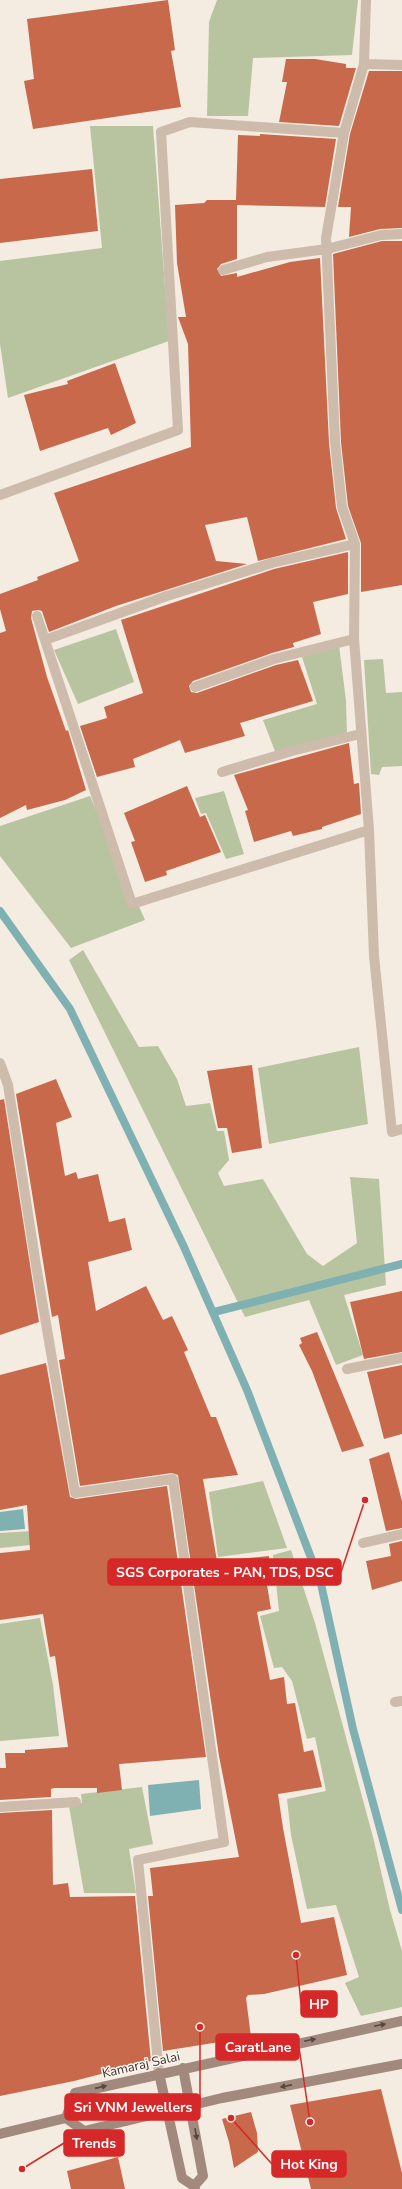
<svg xmlns="http://www.w3.org/2000/svg" width="402" height="2189" font-family="'Nunito Sans',sans-serif">
<style>
.green{fill:#b8c4a0}
.water{fill:#7fb0b2}
.lines{fill:none;stroke-linecap:round;stroke-linejoin:round}
.stream{stroke:#7fb0b2;stroke-width:8}
.building{fill:#c8694b}
.street{stroke:#cdbbac;stroke-width:10}
.secondary{stroke:#a18a7d;stroke-width:10}
.oneway{fill:#544640}
.labels{text-anchor:middle;dominant-baseline:central;stroke-width:3;stroke-linejoin:round;paint-order:stroke}
.street-label{font-size:13px;fill:#3b302b;stroke:#fbf5ee}
.leader{fill:none;stroke:#d62828;stroke-width:1.5}
.callout-dot{fill:#d62828;stroke:#fbf5ee;stroke-width:1.5}
.callout{fill:#d62828;stroke:#d62828;stroke-width:1.5}
.callout-label{font-size:14px;text-anchor:middle;font-weight:bold;fill:#fff}
</style>
<rect width="100%" height="100%" fill="#f4ebe1"/>
<!-- green -->
<path class="green" d="M217 0H358L352 55 253 58 248 116H207L209 22Z
M90 126H153L169 341 8 398 0 344V261L102 248Z
M116 629 134 682 78 704 54 650Z
M339 645 346 701 347 735 276 754 263 720 317 704 302 657Z
M383 659 386 693 402 692V766L382 767 379 775 371 774 364 660Z
M224 791 244 854 226 859 206 813 201 814 195 798Z
M90 796 145 920 71 948 0 856V826Z
M83 950 139 1047 158 1046 177 1079 186 1106 210 1103 217 1131H224L229 1160 218 1173 224 1186 263 1179 307 1254 323 1266 357 1243 350 1177 379 1179 386 1285 344 1295 363 1355 336 1365 309 1300 245 1317 69 960Z
M359 1047 368 1124 269 1144 258 1068Z
M263 1481 287 1548 218 1557 209 1492Z
M32 1531 31 1545 0 1548V1533Z
M291 1550 315 1623 373 1837 390 1910 402 1951V2007L361 2016 345 1983 359 1977 336 1905 307 1909 291 1835 287 1799 326 1791 315 1737 307 1739 292 1681 282 1667 274 1668 260 1616 279 1611 273 1555Z
M40 1618 53 1685 59 1736 0 1741V1624Z
M142 1787 153 1844 129 1849 136 1893H84L69 1806 82 1803 81 1794Z"/>
<!-- water -->
<path class="water" d="M23 1509 25 1529 0 1531V1512Z
M199 1780 201 1809 150 1816 148 1785Z"/>
<g class="lines">
<!-- stream -->
<path class="stream" d="M0 911 70 1009 184 1247 247 1390 321 1584 353 1729 402 1910
M214 1312 402 1264"/>
</g>
<!-- building -->
<path class="building" d="M168 0 175 50 171 51 181 107 33 129 24 81 34 79 27 19Z
M286 59H315L346 64V68H356L339 126 279 122 287 82H282Z
M369 71H402V228L380 229 349 237 351 207H338L350 134Z
M260 134 336 139 325 207 237 205V259L221 264 217 269 221 276 237 273V277L290 262 320 258 329 443 336 508 346 539 258 561 247 517 205 525 216 561 247 564 116 606 49 632 42 611 38 610 32 611 31 618 47 677 66 731 68 730 86 790 65 800 27 810 26 805 0 818V633L6 631 0 609V594L38 580 37 577 79 561 54 493 191 447 188 344 178 317H186L177 263 175 205 204 203 207 200H236L238 135 260 136Z
M92 169 98 231 0 243V179Z
M382 241H402V585L361 592V543L348 506 341 442 333 254Z
M115 363 136 423 111 435 108 428 40 451 24 395 68 384 67 381Z
M348 552V594L313 602 321 634 293 643 294 647 272 653 193 681 189 686 191 692 197 693 276 665 298 660 313 701 240 723 245 736 185 753 180 740 133 759 135 767 97 777 80 726 107 718 104 707 143 693 121 620 274 569Z
M349 743 354 784 359 783 361 814 322 827V829L293 836 291 831 254 842 245 811 248 810 234 775Z
M187 786 200 817 205 815 221 852 166 871 167 875 145 882 131 842 135 841 124 813Z
M252 1065 262 1148 232 1153 227 1128H218L207 1071Z
M56 1079 72 1117 56 1123 65 1176 76 1172 78 1179 98 1174 109 1222 125 1218 132 1250 88 1262 96 1311 146 1286 163 1320 172 1316 188 1350 184 1352 211 1417H216L238 1475 203 1479 217 1561 269 1556 272 1585H267L271 1609 257 1612 270 1680 284 1677 287 1704 295 1703 304 1752 313 1750 322 1787 278 1794 283 1828 301 1923 334 1917 347 1975 264 1994 248 1995 246 1998 251 2037 163 2051 148 1896H153L150 1868 239 1857 219 1756 178 1475 172 1473 80 1486 59 1360 65 1359 58 1315 52 1317 16 1094Z
M4 1099 39 1322 0 1335V1100Z
M402 1291V1352L364 1359 350 1302Z
M317 1332 346 1402 364 1446 342 1452 312 1371 299 1345 302 1343 300 1338Z
M46 1363 70 1497 76 1499 167 1486 206 1757 119 1764 122 1790 97 1793V1788H54L51 1789V1797L0 1800V1768H6L5 1753H25V1750L68 1747 55 1656 50 1657 43 1614 0 1620V1553L30 1550 27 1505 0 1510V1375Z
M402 1365V1434L384 1439 367 1372Z
M389 1452 402 1501V1528L386 1531 369 1459Z
M402 1541V1581L372 1590 366 1561 391 1556 389 1544Z
M52 1810 53 1885 68 1883 70 1897 135 1896 151 2061 74 2081 0 2096V1813Z
M381 2089 402 2173V2189H311L290 2105Z
M251 2112 257 2133 258 2152 234 2168 229 2142 222 2119Z
M118 2157 125 2189H71L67 2171Z"/>
<g class="lines">
<!-- street -->
<path class="street" d="M366 0 364 64 344 133 326 238 335 442 342 507 355 544 354 639 369 830 374 956 392 1132 402 1129
M364 64 402 65
M223 270 267 257 327 249 381 235 402 234
M0 495 178 430 161 132 190 122 344 133
M37 616 132 904 369 830
M45 640 167 596 272 563 355 544
M195 687 274 659 354 639
M222 772 292 751 360 734
M0 1063 8 1085 36 1265 75 1493 173 1479 224 1842 138 1860 159 2073
M347 1369 402 1358
M363 1543 402 1534
M395 1702 402 1701
M0 1807 76 1802"/>
<!-- secondary -->
<path class="secondary" d="M183 2068 203 2176 194 2186
M159 2073 182 2178 194 2186 195 2189
M66 2118 75 2093 402 2021
M0 2134 66 2118 84 2131 222 2098 402 2064"/>
</g>
<!-- one-way arrows -->
<defs><path id="oneway-solid" d="M-6-.8H1V-3.2L6.5 0L1 3.2V.8H-6Z"/></defs>
<g class="oneway">
<use href="#oneway-solid" transform="translate(380 2025) rotate(-12)"/>
<use href="#oneway-solid" transform="translate(310 2040) rotate(-12)"/>
<use href="#oneway-solid" transform="translate(286 2086) rotate(169)"/>
<use href="#oneway-solid" transform="translate(101 2087) rotate(-13)"/>
<use href="#oneway-solid" transform="translate(196 2134) rotate(80)"/>
</g>
<g class="labels">
<!-- street labels -->
<g class="street-label">
<text transform="translate(141 2065) rotate(-13)">Kamaraj Salai</text>
</g>
</g>
<!-- callouts -->
<path class="leader" d="M365 1500L341 1572M296 1955L301 2004M310 2122L299 2047M200 2027L200 2107M22 2169L64 2143M231 2118L272 2164"/>
<g class="callout-dot">
<circle cx="365" cy="1500" r="4"/>
<circle cx="296" cy="1955" r="4"/>
<circle cx="310" cy="2122" r="4"/>
<circle cx="200" cy="2027" r="4"/>
<circle cx="22" cy="2169" r="4"/>
<circle cx="231" cy="2118" r="4"/>
</g>
<g class="callout">
<rect x="108" y="1559" width="233" height="26" rx="4"/>
<rect x="301" y="1991" width="36" height="26" rx="4"/>
<rect x="216" y="2034" width="83" height="26" rx="4"/>
<rect x="65" y="2094" width="135" height="26" rx="4"/>
<rect x="64" y="2130" width="60" height="26" rx="4"/>
<rect x="272" y="2151" width="74" height="26" rx="4"/>
</g>
<g class="callout-label">
<text x="225" y="1577">SGS Corporates - PAN, TDS, DSC</text>
<text x="319" y="2009">HP</text>
<text x="258" y="2052">CaratLane</text>
<text x="133" y="2112">Sri VNM Jewellers</text>
<text x="94" y="2148">Trends</text>
<text x="309" y="2169">Hot King</text>
</g>
</svg>
